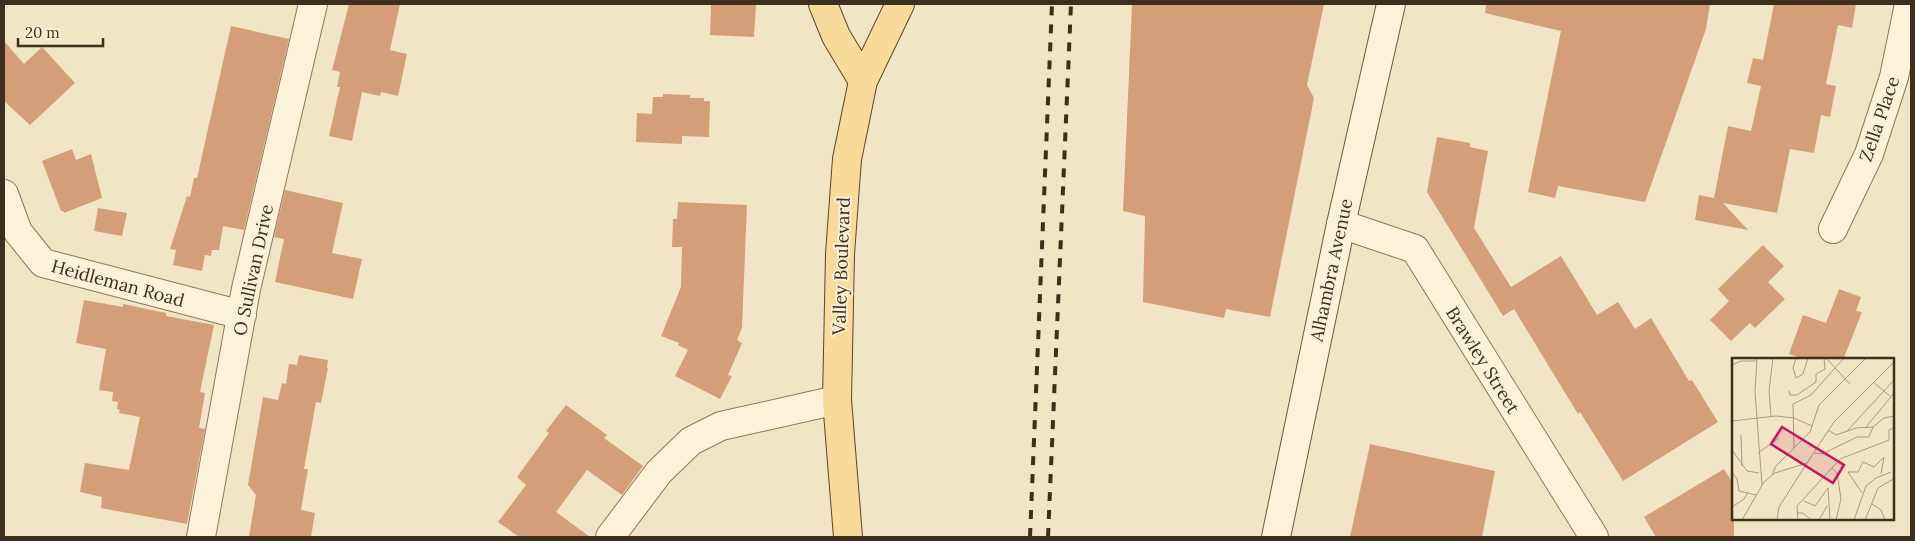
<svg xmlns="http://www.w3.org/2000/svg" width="1915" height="541" font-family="Lora,serif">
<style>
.building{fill:#d49f78}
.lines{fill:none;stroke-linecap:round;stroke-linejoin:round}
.minor-casing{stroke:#8f7659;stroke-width:30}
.secondary-casing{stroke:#71573c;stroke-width:30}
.primary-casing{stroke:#5d442d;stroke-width:30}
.minor{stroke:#fcf2da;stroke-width:28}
.secondary{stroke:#fcf2da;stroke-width:28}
.primary{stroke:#f8db9b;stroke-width:28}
.rail{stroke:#3e2e1e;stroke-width:4;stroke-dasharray:9 9;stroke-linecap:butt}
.labels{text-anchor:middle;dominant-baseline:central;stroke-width:4;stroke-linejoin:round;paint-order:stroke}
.street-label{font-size:18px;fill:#3e2e1e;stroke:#f9efd6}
.inset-road{fill:none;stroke:#aa9c82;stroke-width:1}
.view{fill:#c2185b;fill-opacity:0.15;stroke:#c2185b;stroke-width:2.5}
.inset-edge{fill:none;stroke:#3e2e1e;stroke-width:2.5}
</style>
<rect width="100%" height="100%" fill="#f2e5c5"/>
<!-- building -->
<path class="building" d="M349 4H400L390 50 407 54 398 96 381 92 380 96 362 92 352 141 329 136 340 87H337L340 72 332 70Z
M711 4H756L754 37 710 35Z
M1132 4H1324L1307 85 1314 98 1270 317 1226 309 1224 318 1143 302 1145 216 1123 211Z
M1486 4H1710L1706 29 1645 202 1558 186 1555 198 1528 192 1561 31 1485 13Z
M1774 4H1856L1852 28 1838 25 1826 84 1836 86 1830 117 1821 115 1814 153 1790 149 1777 213 1723 203 1748 230 1695 220 1699 195 1714 198 1728 126 1751 131 1761 86 1747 83 1753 58 1763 60Z
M231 26 289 39 244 230 223 226 219 250H212L211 256 205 255 202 271 173 265 176 250 170 249 187 196 190 197 194 178H197Z
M4 41 24 64 42 47 75 83 30 125 4 101Z
M663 94 690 95V98H704V101H710L709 137 682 136V144L636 142 637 113 652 114 653 97H663Z
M1437 137 1470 143V147L1488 151 1474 228 1511 287 1561 256 1597 315 1618 302 1635 329 1651 318 1689 381 1692 380 1718 422 1623 481 1580 412 1578 414 1514 309 1503 316 1427 192Z
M72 149 76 160 91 154 102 198 64 213 63 211H61L42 161Z
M285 190 343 203 332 253 362 259 353 299 275 282 284 239 274 237Z
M678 202 747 205 742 328 737 340 742 343 728 375 732 376 720 399 675 376 688 350 678 345 679 343 661 336 681 287 682 247H672L673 219H677Z
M98 208 127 213 122 236 94 231Z
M1763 245 1784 266 1768 282 1785 299 1755 328 1750 323 1731 341 1710 320 1729 301 1718 289Z
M1839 289 1861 297 1856 311 1862 312 1843 360H1807L1789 354 1803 315 1826 323Z
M84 300 123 307V304L166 313V316L214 325 200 392 205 393 199 428 205 429 187 524 101 508 102 497 80 492 85 463 129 470 140 417 119 413 120 410 117 409 118 402 112 401 113 392 99 390 106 349 76 343Z
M299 355 328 360 327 368H328L321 403 316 402 304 469H308L301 510 315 513 311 537H249L256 495 248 485 263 397 278 400 282 383 286 384 289 364 297 365Z
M566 405 607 435 604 438 643 466 622 495 587 470 556 512 590 537H519L498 522 526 485 517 477 549 433 546 431Z
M1370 444 1495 471 1482 537H1350Z
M1724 469 1734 485V537H1656L1644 517Z"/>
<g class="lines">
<defs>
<path id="minor" d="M4 194 18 232 43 263 242 315
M1341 224 1415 249 1594 537
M1833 229 1869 154 1894 77 1909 4
M201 537 246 289 313 4
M610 537 659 472 691 441 721 426 837 400"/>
<path id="secondary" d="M1276 537 1341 224 1391 4"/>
<path id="primary" d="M823 4 836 36 863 81
M848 537 837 400 840 254 847 159 863 81 900 4"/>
</defs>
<!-- minor casing -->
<use href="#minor" class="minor-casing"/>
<!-- secondary casing -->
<use href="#secondary" class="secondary-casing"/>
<!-- primary casing -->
<use href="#primary" class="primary-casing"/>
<!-- minor -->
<use href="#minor" class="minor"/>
<!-- secondary -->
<use href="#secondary" class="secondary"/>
<!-- primary -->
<use href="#primary" class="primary"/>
<!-- rail -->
<path class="rail" d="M1030 537 1052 4
M1048 537 1071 4"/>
</g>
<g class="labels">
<!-- street labels -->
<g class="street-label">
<text transform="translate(1879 119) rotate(-71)">Zella Place</text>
<text transform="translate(841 266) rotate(-88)">Valley Boulevard</text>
<text transform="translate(253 270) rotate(-78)">O Sullivan Drive</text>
<text transform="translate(1331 270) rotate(-78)">Alhambra Avenue</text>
<text transform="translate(118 283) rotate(15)">Heidleman Road</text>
<text transform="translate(1483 360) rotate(58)">Brawley Street</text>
</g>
</g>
<!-- overview -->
<g transform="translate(1732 358)">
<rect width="162" height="162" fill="#f2e5c5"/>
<path class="inset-road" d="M25 0 23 34 30 127M64 0 61 10 64 20 71 16 76 0M94 0 118 26M0 7 9 3H25M141 24 158 38M57 33 58 37H65L84 24V16L93 11 92 0M39 58 37 33 41 0M0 63 44 58 62 60 80 68M134 69 163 34M96 72 104 77 124 70 141 69 152 60 163 58M115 73 163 21M9 77 10 108M62 90 61 46 79 37 112 0M0 92 15 113 27 115M26 95 47 80M82 95 90 96 125 79H137L141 69M100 110 105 115 109 141 104 162M0 114 5 121 7 133 24 137M149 116 152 99M40 117 44 108 78 74 87 47 134 0M130 135 116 114H126L131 104 142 109 152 99M72 143 83 148 96 130 98 162M140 146 149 152 153 162M0 149 12 141 16 134M65 155H71L79 162M10 162 32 124 43 115 75 105 102 64 163 3M45 162 47 149 75 105M66 162 65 148 108 101 157 82V72L163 69M87 162 95 148M122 162 134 128 144 120 159 114M133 162 146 130 163 120"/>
<path class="view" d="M50 69 112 107 101 125 39 86Z"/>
<rect width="162" height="162" class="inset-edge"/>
</g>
<!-- border -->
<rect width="1915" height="541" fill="none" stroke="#3e2e1e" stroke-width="10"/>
<!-- scale -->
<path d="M18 38v8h85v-8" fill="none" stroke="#3e2e1e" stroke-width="2.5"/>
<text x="25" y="38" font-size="15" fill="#3e2e1e" stroke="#f9efd6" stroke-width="4" paint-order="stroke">20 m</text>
</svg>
